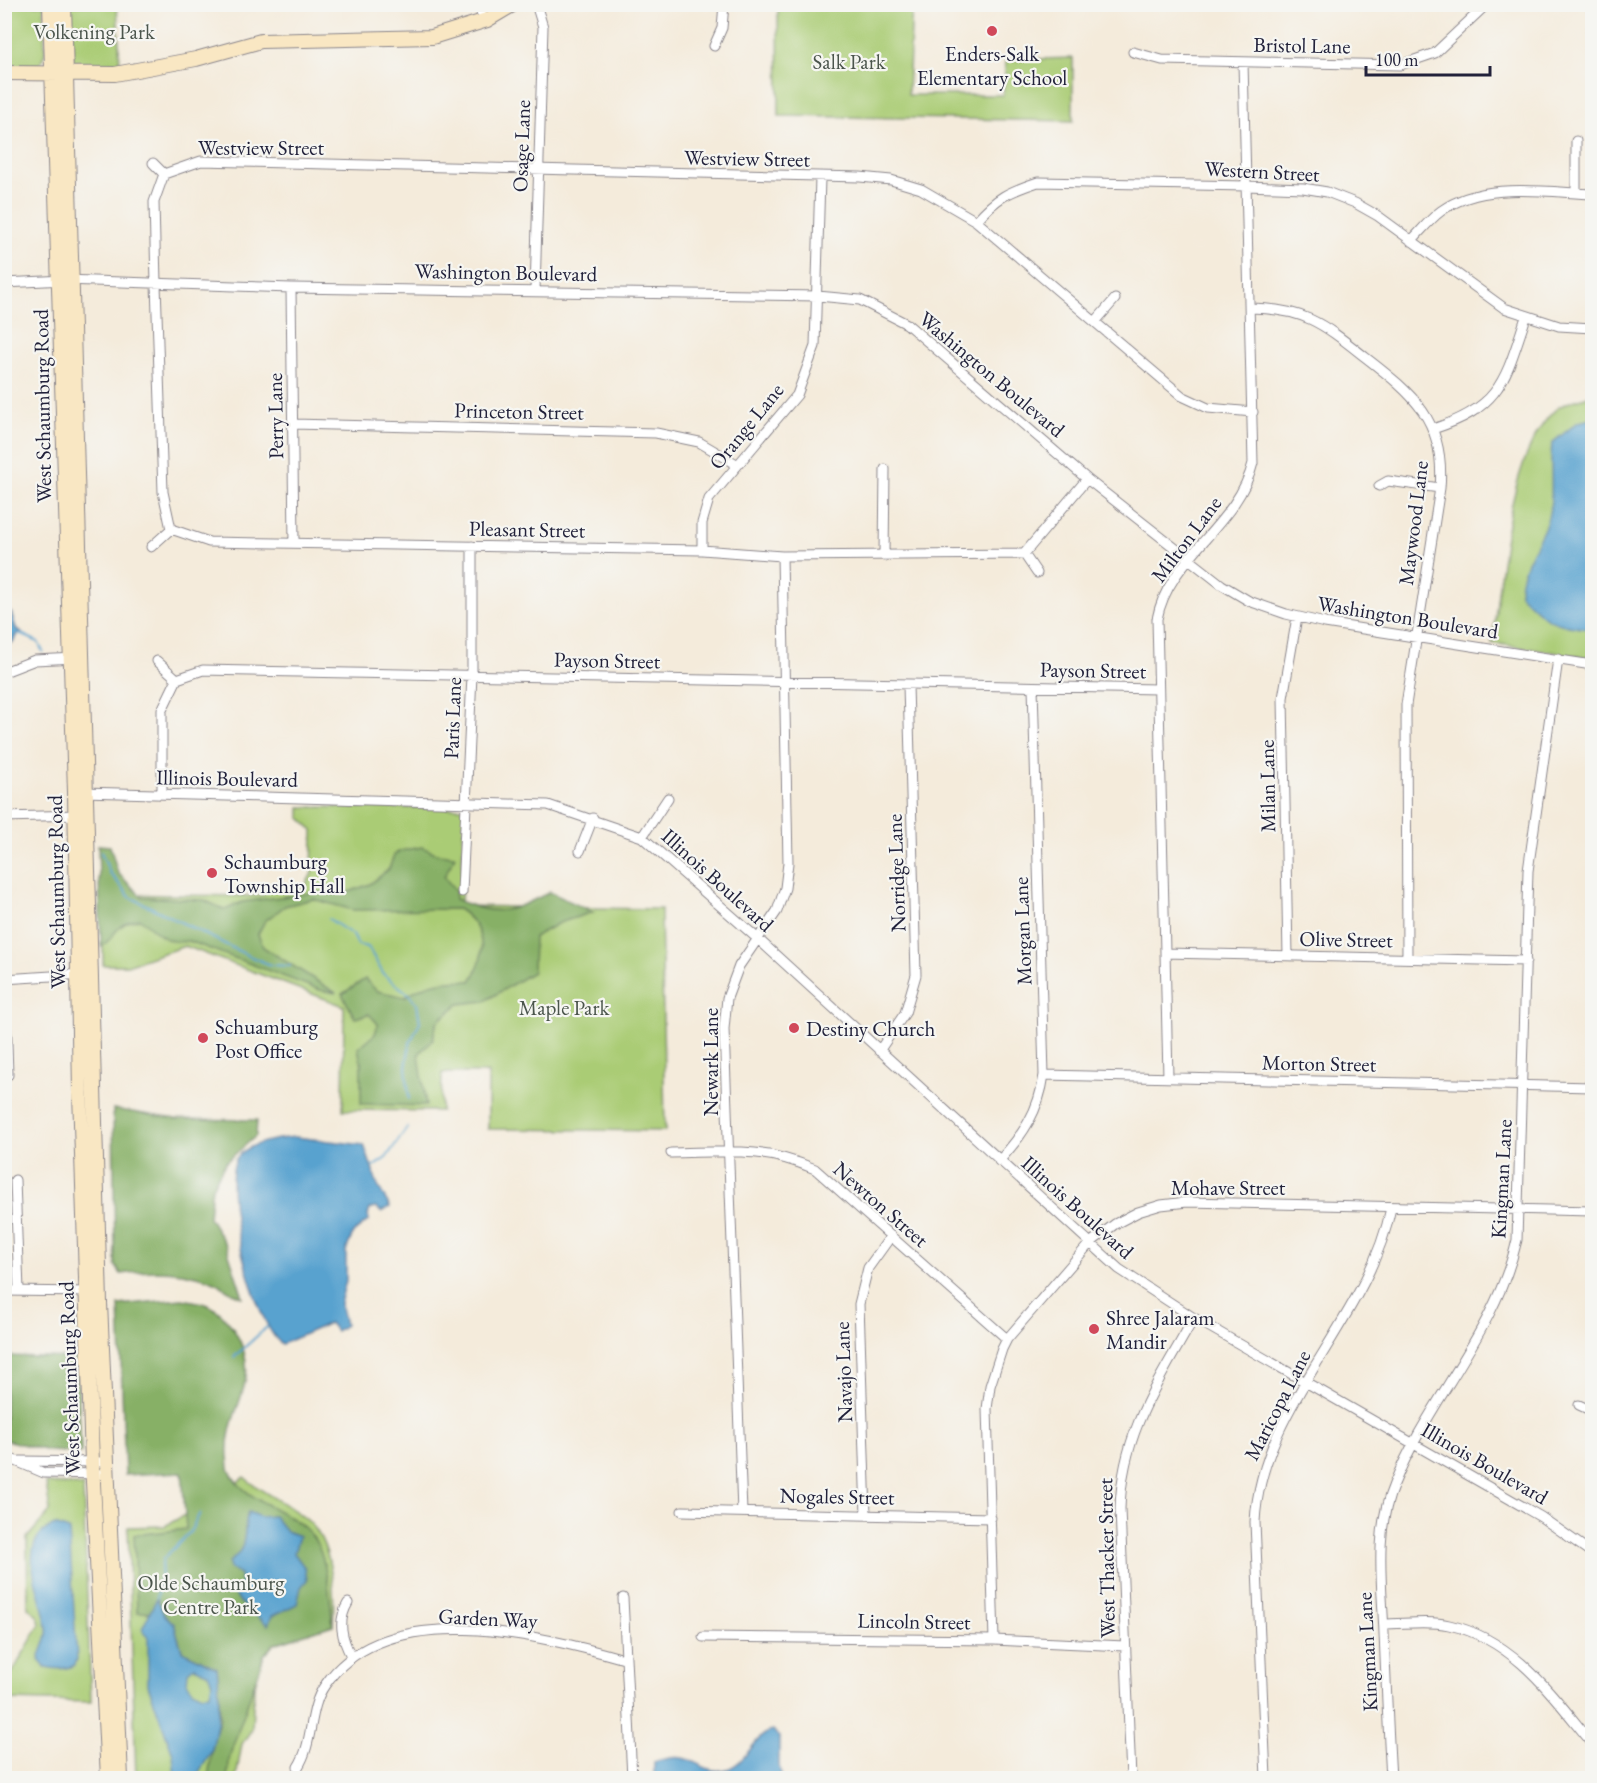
<svg xmlns="http://www.w3.org/2000/svg" width="1597" height="1783" font-family="'EB Garamond',serif">
<style>
.green{fill:#aacc75;stroke:#667758;stroke-width:1.5}
.forest{fill:#87b066;stroke:#546950;stroke-width:1.5}
.water{fill:#58a2cf;stroke:#3d6285;stroke-width:1.5;fill-rule:evenodd}
.lines{fill:none;stroke-linecap:round;stroke-linejoin:round}
.stream{stroke:#58a2cf;stroke-width:2}
.street-casing{stroke:#8b868b;stroke-width:11}
.secondary-casing{stroke:#8b868b;stroke-width:16}
.street{stroke:#fff;stroke-width:9}
.secondary{stroke:#f9e7c3;stroke-width:14}
.poi-dot{fill:#d1495b;stroke:#f6f6f2;stroke-width:2}
.labels{text-anchor:middle;dominant-baseline:central;stroke-width:4.5;stroke-linejoin:round;paint-order:stroke}
.park-label{font-size:21px;fill:#4b554c;stroke:#f6f6f2}
.street-label{font-size:21px;fill:#22223b;stroke:#f6f6f2}
.poi-label{font-size:21px;fill:#22223b;stroke:#f6f6f2;text-anchor:start}
</style>
<rect width="100%" height="100%" fill="#f6f6f2"/>
<filter id="ink" filterUnits="userSpaceOnUse"><feTurbulence type="fractalNoise" baseFrequency=".0167" numOctaves="2"/><feDisplacementMap in="SourceGraphic" scale="12" xChannelSelector="R" yChannelSelector="G"/><feConvolveMatrix kernelMatrix="1 2 1 2 8 2 1 2 1" color-interpolation-filters="sRGB"/></filter>
<filter id="wash" filterUnits="userSpaceOnUse"><feTurbulence type="fractalNoise" baseFrequency=".008" numOctaves="4" result="noise"/><feDisplacementMap in="SourceGraphic" scale="24" xChannelSelector="R" yChannelSelector="G"/><feGaussianBlur stdDeviation="1.35" result="paint"/><feColorMatrix in="noise" values="0 0 0 0 0 0 0 0 0 0 0 0 0 0 0 0 0 1.4 0 .05"/><feComposite in="paint" operator="in"/></filter>
<g filter="url(#wash)">
<rect width="100%" height="100%" fill="#f4ebdb"/>
<!-- green -->
<path class="green" d="M5 5H44L45 53 40 65 5 66Z
M70 5H117L120 65 85 68 73 62Z
M778 5H912L908 95H1003L1006 60 1073 58V121L779 116Z
M1592 395V658L1492 643C1501 578 1507 456 1554 411 1564 402 1580 399 1592 395Z
M300 807 464 808 461 906 661 909 665 1131 488 1129V1073H442L441 1111 343 1110 344 1006 185 946 127 965H103V894L248 896 263 895 269 889 304 888 312 873 313 831 300 817Z
M244 1477C263 1494 287 1503 306 1519 333 1541 335 1592 333 1625L274 1644 264 1655 254 1688 252 1729 242 1744 236 1778H136L128 1527 165 1526 222 1494Z
M46 1483 83 1486 91 1702 5 1700 4 1675 12 1673 40 1624 38 1617 28 1607 27 1538 50 1511Z"/>
<!-- forest -->
<path class="forest" d="M98 845 110 846 118 873 142 897 204 900 225 910 242 902 326 891 349 892 370 884 389 869 394 855 400 851 422 847 438 854 455 856 444 877 456 891 455 899C498 918 510 912 550 892L593 912 559 923 534 937 533 972 485 1001 459 1004 437 1022 433 1039 419 1054 426 1106 361 1104V1062L358 1048 375 1034 378 1024 369 1014 355 1018 342 994 365 979 377 991 405 997C424 982 447 979 471 981 488 955 485 926 458 909L353 910 313 899 285 906 265 921 258 934 263 947 336 993 320 990 189 941C163 945 159 932 140 919 115 923 118 934 101 947Z
M113 1109 176 1119 257 1120 256 1136 226 1162 212 1187 209 1217 226 1245 243 1297C230 1295 222 1284 210 1280 182 1270 150 1269 121 1274L115 1265Z
M182 1299C209 1303 218 1306 234 1330 267 1383 224 1407 228 1457 229 1461 228 1467 230 1471 246 1507 300 1509 317 1544 328 1565 330 1601 333 1625L274 1644 264 1655 230 1755 227 1778H208L214 1737 220 1718 217 1668 182 1651 174 1624 163 1613 137 1612 134 1535 186 1529 182 1472 125 1475 119 1305Z
M5 1356 77 1358 81 1453 49 1451 5 1440Z"/>
<!-- water -->
<path class="water" d="M1592 419V629C1554 625 1547 623 1520 594 1519 566 1538 546 1547 521 1555 496 1549 468 1552 443L1578 422Z
M5 610 11 612 16 628 22 633 17 634 13 642 6 646Z
M295 1137 364 1145 378 1186 390 1207 381 1212 377 1208 370 1209 368 1215 369 1220 353 1233 346 1251V1281L340 1303 345 1325 336 1331 330 1323 282 1344C256 1329 216 1179 239 1155 252 1142 276 1139 295 1137Z
M248 1512 260 1517 274 1516 286 1531 299 1536 294 1553 305 1568 307 1580 301 1587 297 1604 272 1616 268 1625 241 1603 234 1593 241 1587 240 1574 230 1569 229 1562C250 1548 242 1531 248 1512Z
M55 1525 69 1530 77 1659 75 1665C66 1670 54 1669 45 1667L39 1660C41 1649 49 1639 47 1629 44 1597 11 1541 55 1525Z
M157 1598 163 1613 174 1624 182 1651 217 1668C221 1697 219 1722 212 1749 209 1760 200 1767 196 1778H175L173 1754 148 1685V1638L142 1629ZM194 1667 208 1673 212 1683 210 1693 203 1695 192 1690 187 1682 188 1672Z
M773 1730 779 1737V1766L782 1778H654V1762C663 1759 673 1756 682 1758 698 1761 709 1775 727 1769 748 1762 753 1736 773 1730Z"/>
<g class="lines">
<!-- stream -->
<path class="stream" d="M19 633 38 642 43 652
M101 852 110 873 130 897 249 956 271 965 290 966
M329 919 353 935 358 945 368 947 384 975 409 994 417 1004 420 1022 410 1043 406 1067 409 1099
M373 1167 386 1158 407 1128
M234 1357 267 1327
M157 1598 163 1559 190 1532 200 1513"/>
</g>
</g>
<g filter="url(#ink)">
<g class="lines">
<defs>
<path id="street" d="M475 4 487 20
M714 46 722 28 724 4
M1133 52 1162 60 1400 65 1435 53 1487 4
M153 163 164 174 201 161 860 177 891 180 921 189 976 221 1182 396 1208 408 1253 412
M164 174 154 202 156 284 163 492 171 529
M1576 193V141
M976 221C997 197 1008 192 1038 182L1247 186 1303 188 1327 192 1355 203 1378 216 1504 308 1559 326 1592 328
M1411 241C1421 231 1430 219 1441 211 1482 181 1545 192 1592 194
M4 283 65 280 291 288 818 296 860 300 907 324 1087 479 1222 585 1249 601 1286 614 1325 623 1592 665
M291 288 294 543
M535 290 543 27 536 4
M1251 308C1306 309 1323 324 1365 357 1413 394 1446 421 1440 488L1406 705 1407 958
M1095 322 1115 299
M293 424 656 433 699 442 738 465
M1433 429C1502 407 1505 379 1526 317
M1379 486 1388 481 1440 488
M151 547 171 529 209 542 702 550 782 556 1024 554 1087 479
M702 550V523L709 499 797 395 815 346 820 178
M1024 554 1037 573
M884 556 885 469
M157 661 177 679
M4 672 35 660 76 658
M83 792 548 805 642 837 758 939 1119 1269 1194 1318 1541 1517 1592 1553
M162 794V710L177 679 203 670 1157 689
M4 817 79 815
M642 837 668 798
M580 851 593 818
M462 892 472 675V546
M1165 953 1526 961
M1288 956 1283 698 1297 617
M4 979 83 974
M5 979 8 1075
M879 1051 905 1013 916 975 908 685
M1044 1075 1592 1087
M1168 1077 1157 619C1168 558 1238 525 1253 463L1243 62
M671 1153C726 1152 762 1146 815 1169L1007 1339
M999 1161C1023 1135 1039 1111 1044 1075L1033 687
M15 1180 19 1291
M4 1291 92 1292
M1579 1405 1592 1411
M4 1456 44 1473 106 1474
M20 1461 105 1462
M682 1511 991 1518
M742 1512 724 1029 727 998 739 966 777 911 785 888 788 863 782 556
M866 1515 859 1304 868 1268 891 1236
M623 1598 632 1778
M348 1603C337 1621 342 1639 351 1656
M1384 1624C1405 1624 1428 1620 1449 1625 1514 1639 1552 1695 1592 1743
M703 1637 994 1640 1125 1646
M994 1640 987 1409 990 1386 1002 1349 1007 1339 1090 1243 1115 1224 1138 1212 1161 1205 1187 1202 1592 1211
M298 1767C314 1742 308 1709 325 1685 386 1596 539 1635 624 1659
M1131 1778 1120 1509C1122 1433 1158 1382 1194 1318
M1266 1778 1255 1522C1261 1404 1368 1321 1391 1208
M1391 1778C1388 1730 1386 1681 1384 1633 1382 1583 1374 1531 1394 1484 1429 1399 1496 1331 1517 1240L1528 871 1558 659
M1465 1778 1468 1777"/>
<path id="secondary" d="M50 4 75 792 80 1093 92 1462 108 1778
M64 4 100 1303 121 1778
M4 73 115 74 196 59 261 41 432 37 487 20 514 4"/>
</defs>
<!-- street casing -->
<use href="#street" class="street-casing"/>
<!-- secondary casing -->
<use href="#secondary" class="secondary-casing"/>
<!-- street -->
<use href="#street" class="street"/>
<!-- secondary -->
<use href="#secondary" class="secondary"/>
</g>
</g>
<!-- markers -->
<g class="poi-dot">
<circle cx="992" cy="31" r="6"/>
<circle cx="212" cy="873" r="6"/>
<circle cx="794" cy="1028" r="6"/>
<circle cx="203" cy="1038" r="6"/>
<circle cx="1094" cy="1329" r="6"/>
</g>
<g class="labels">
<!-- park labels -->
<g class="park-label">
<text x="94" y="31">Volkening Park</text>
<text x="849" y="61">Salk Park</text>
<text x="564" y="1007">Maple Park</text>
<text x="211" y="1582">Olde Schaumburg<tspan x="211" dy="24">Centre Park</tspan></text>
</g>
<!-- street labels -->
<g class="street-label">
<text transform="translate(1302 45) rotate(1)">Bristol Lane</text>
<text transform="translate(521 146) rotate(-88)">Osage Lane</text>
<text x="261" y="147">Westview Street</text>
<text transform="translate(747 158) rotate(1)">Westview Street</text>
<text transform="translate(1262 171) rotate(3)">Western Street</text>
<text transform="translate(506 272) rotate(1)">Washington Boulevard</text>
<text transform="translate(992 374) rotate(40)">Washington Boulevard</text>
<text transform="translate(42 406) rotate(-91)">West Schaumburg Road</text>
<text transform="translate(519 411) rotate(1)">Princeton Street</text>
<text transform="translate(275 416) rotate(-91)">Perry Lane</text>
<text transform="translate(746 426) rotate(-51)">Orange Lane</text>
<text transform="translate(1413 523) rotate(-83)">Maywood Lane</text>
<text transform="translate(527 529) rotate(1)">Pleasant Street</text>
<text transform="translate(1186 539) rotate(-53)">Milton Lane</text>
<text transform="translate(1408 617) rotate(9)">Washington Boulevard</text>
<text transform="translate(607 660) rotate(1)">Payson Street</text>
<text transform="translate(1093 670) rotate(1)">Payson Street</text>
<text transform="translate(452 718) rotate(-88)">Paris Lane</text>
<text transform="translate(227 778) rotate(1)">Illinois Boulevard</text>
<text transform="translate(1267 786) rotate(-91)">Milan Lane</text>
<text transform="translate(896 873) rotate(-92)">Norridge Lane</text>
<text transform="translate(718 880) rotate(42)">Illinois Boulevard</text>
<text transform="translate(56 892) rotate(-91)">West Schaumburg Road</text>
<text transform="translate(1022 931) rotate(-92)">Morgan Lane</text>
<text transform="translate(1346 939) rotate(1)">Olive Street</text>
<text transform="translate(710 1062) rotate(-90)">Newark Lane</text>
<text transform="translate(1319 1063) rotate(1)">Morton Street</text>
<text transform="translate(1501 1179) rotate(-87)">Kingman Lane</text>
<text x="1228" y="1187">Mohave Street</text>
<text transform="translate(881 1204) rotate(41)">Newton Street</text>
<text transform="translate(1078 1207) rotate(42)">Illinois Boulevard</text>
<text transform="translate(843 1372) rotate(-92)">Navajo Lane</text>
<text transform="translate(69 1378) rotate(-92)">West Schaumburg Road</text>
<text transform="translate(1277 1405) rotate(-63)">Maricopa Lane</text>
<text transform="translate(1485 1463) rotate(30)">Illinois Boulevard</text>
<text transform="translate(837 1496) rotate(1)">Nogales Street</text>
<text transform="translate(1106 1558) rotate(-91)">West Thacker Street</text>
<text transform="translate(488 1618) rotate(3)">Garden Way</text>
<text transform="translate(914 1621) rotate(1)">Lincoln Street</text>
<text transform="translate(1367 1652) rotate(-93)">Kingman Lane</text>
</g>
<!-- poi labels -->
<g class="poi-label">
<text x="992" y="53" text-anchor="middle">Enders-Salk<tspan x="992" dy="24">Elementary School</tspan></text>
<text x="224" y="861">Schaumburg<tspan x="224" dy="24">Township Hall</tspan></text>
<text x="215" y="1026">Schuamburg<tspan x="215" dy="24">Post Office</tspan></text>
<text x="806" y="1028">Destiny Church</text>
<text x="1106" y="1317">Shree Jalaram<tspan x="1106" dy="24">Mandir</tspan></text>
</g>
</g>
<!-- margin -->
<rect width="1597" height="1783" fill="none" stroke="#f6f6f2" stroke-width="24"/>
<!-- scale -->
<path d="M1366 66v9h124v-9" fill="none" stroke="#22223b" stroke-width="3"/>
<text x="1375" y="66" font-size="18" fill="#22223b" stroke="#f6f6f2" stroke-width="4.5" paint-order="stroke">100 m</text>
</svg>
